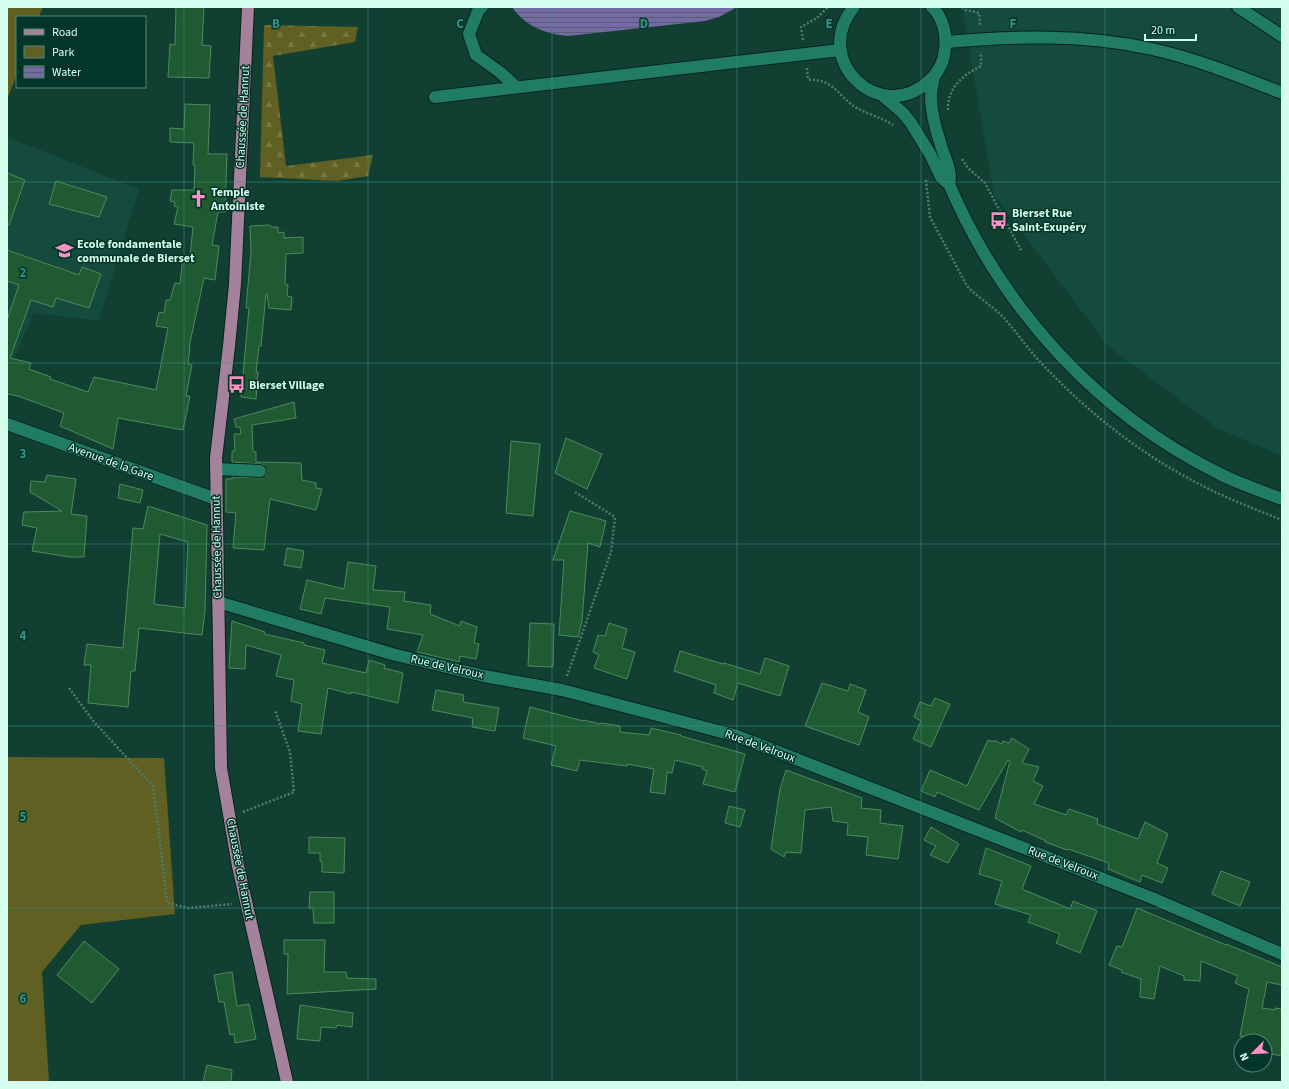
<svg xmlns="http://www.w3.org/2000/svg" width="1289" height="1089" font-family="'Source Sans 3',sans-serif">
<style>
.built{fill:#144b3c}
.green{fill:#5f6021}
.forest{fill:url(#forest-firs)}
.water{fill:url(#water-rules)}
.building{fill:#205a32;stroke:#4d8a5d;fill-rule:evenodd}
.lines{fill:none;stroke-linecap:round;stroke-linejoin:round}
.minor-casing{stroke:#08241c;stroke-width:14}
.major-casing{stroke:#08241c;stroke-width:14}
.path{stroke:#4f7c6e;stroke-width:2.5;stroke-dasharray:2 2;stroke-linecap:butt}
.minor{stroke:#207d64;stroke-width:12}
.major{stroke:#a5829c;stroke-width:12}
.grid{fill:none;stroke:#369188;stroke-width:1;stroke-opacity:0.55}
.labels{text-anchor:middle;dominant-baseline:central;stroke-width:3;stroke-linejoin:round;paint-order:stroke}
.street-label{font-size:12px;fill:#d4fdee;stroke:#033629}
.poi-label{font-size:12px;font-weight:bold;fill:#d4fdee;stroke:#033629;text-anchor:start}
.grid-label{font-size:13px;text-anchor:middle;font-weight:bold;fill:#369188;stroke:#033629;stroke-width:3;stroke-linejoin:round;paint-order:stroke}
</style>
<defs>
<pattern id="forest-firs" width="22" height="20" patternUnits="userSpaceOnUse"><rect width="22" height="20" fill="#5f6021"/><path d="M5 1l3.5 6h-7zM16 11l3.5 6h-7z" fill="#757842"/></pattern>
<pattern id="water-rules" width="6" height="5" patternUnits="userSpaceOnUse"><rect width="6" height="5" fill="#746aa4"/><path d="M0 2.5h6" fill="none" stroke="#5a5b76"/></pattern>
</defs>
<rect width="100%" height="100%" fill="#114033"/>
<!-- built -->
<path class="built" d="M962 7H1282V456L1217 428 1108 346 994 195Z
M7 137 139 189 99 321 34 313 7 375Z"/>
<!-- green -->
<path class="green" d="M7 7H43L39 17H17V74L7 100Z
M7 757 164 758 175 914 81 925 42 972 49 1082 7 1081Z"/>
<!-- forest -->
<path class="forest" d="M264 25 358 27 355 42 273 56 286 166 373 155 368 176 337 181 260 177Z"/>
<!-- water -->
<path class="water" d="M512 7H737L719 17 705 21 568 36C545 34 525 26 512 7Z"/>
<!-- building -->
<path class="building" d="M176 7H204L202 45 211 46 209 78 168 77 170 44 175 45Z
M185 104 210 105 208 154H227L225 212H218L212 245 219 246 215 280 204 278 189 347H190L188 364 192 365 186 396H190L183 430 118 418 113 449 60 426 64 413 18 396 7 394V320L19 285 7 281V250L79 275 82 267 101 274 89 308 56 298 53 307 31 300 10 358 31 363 29 369 51 377 50 379 88 392 94 377 156 390 168 328 156 326 159 312 164 313 166 300H170L175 283 180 284 183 257H190L193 227 174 224 178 207 174 206 175 202 170 201 172 190H194L195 165H193L194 143 170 142V128L184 129Z
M7 173 25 180 9 225 7 224Z
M56 181 107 197 99 217 49 204Z
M270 225 271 227H278V233L284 232V238L303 237V253L286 254 285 284 288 285 287 296 292 297 291 310 269 308 267 294H266L261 346H259L256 372H258L256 399 241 397 249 308H246L251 251 250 226Z
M294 402 296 418 252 425 253 451 256 452V462L301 463 302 480 316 483V488L322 489 316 510 270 499 264 550 233 548 236 513 226 512V479H232V477L260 478 266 475 267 471 264 465 261 464 232 462V451H235L234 434H241L240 427H236L234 419Z
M566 438 602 454 587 489 555 473Z
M511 441 540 444 533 516 506 513Z
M47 475 76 479 71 514 87 516 84 557H70L32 551 37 528 22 525 24 512 62 511 30 492 31 481 45 482Z
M120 484 143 490 140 503 118 498Z
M148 506 207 525 205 611 202 635 139 628 135 671H131L128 707 88 703 91 665H84L87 644 123 648 133 528 143 529ZM160 534 188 542 185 608 154 604Z
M570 511 606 521 600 547 588 543 582 621 578 637 559 635 564 560H553Z
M287 548 304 551 301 568 284 565Z
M348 562 376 566 373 590 405 592 404 601 431 605 430 614 460 626 461 621 477 627 474 643 479 644 476 659 460 656 459 662 417 652 423 635 387 629 390 607 325 598 321 614 300 609 307 580 344 589Z
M232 621 265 632 264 634 304 643V645L325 650 322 663 366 673 369 660 385 665 384 668 403 673 398 703 351 692V694L328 688 321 734 298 731 302 704 291 701 294 680 276 676 281 655 246 645 245 669 229 668Z
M530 623 554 624 553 667 528 666Z
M609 623 627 629 622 648 635 652 627 679 594 668 599 655 593 652 598 635 605 636Z
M680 651 723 664 724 663 760 674 765 658 789 666 780 696 738 683 733 700 714 693 716 685 674 671Z
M822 683 848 691 850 684 866 690 858 712 869 717 859 745 805 726Z
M436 690 464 695 463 702 499 708 495 731 472 727 473 718 432 710Z
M935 698 950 704 931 747 913 739 921 721 914 717 920 702 931 706Z
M530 707 583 721 584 720 600 724 601 723 620 726V732L649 735 651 728 681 735V736L745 754 735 792 703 784 707 771 702 769 703 767 675 760 672 773 667 772 665 794 650 792 654 769 627 764V766L580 760 577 771 551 765 556 746 523 738Z
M1012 738 1029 749 1022 763 1039 767 1033 781 1043 786 1034 804 1066 815 1069 809 1098 819 1097 824 1138 839 1145 822 1168 834 1157 863 1168 868 1162 883 1142 875 1140 882 1108 869 1109 863 1068 849 1067 850 1045 842 1046 841 1022 830 1021 832 995 818 1010 761 1008 760 979 810 937 792 935 797 921 791 930 770 967 786 988 740 994 742V740L1002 744 1003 741 1009 743Z
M786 770 862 798 861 808 881 810 880 823 903 826 898 859 866 855 868 837 847 835 848 823 833 821 831 807 805 810 801 853 786 852 784 857 771 849 780 789Z
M729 806 745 810 740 827 725 823Z
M931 827 959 844 948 863 930 855 936 846 924 840Z
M309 837 345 838 344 873 322 872V862L320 861V853H309Z
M986 848 1031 866 1022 889 1070 909 1073 901 1097 911 1080 953 1056 943 1060 934 1028 922 1031 915 995 904 1002 881 979 874Z
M1221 871 1250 882 1240 906 1212 894Z
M310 892H334V923H314L313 908H309Z
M1137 908 1226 945V944L1282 967V985L1267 982 1262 1008 1275 1010V1008L1282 1009V1056L1267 1053 1269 1042 1240 1036 1249 989 1235 983 1238 976 1201 961 1200 981 1184 980V976L1160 966 1154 999 1140 997 1141 979 1121 972 1122 970 1109 965 1117 946 1122 947Z
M284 940H325L324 972H346L347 978 376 979V989L287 994 288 954H284Z
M84 941 119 969 92 1003 57 975Z
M232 972 237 1006 249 1004 256 1039 235 1043 234 1034 230 1035 224 1002H219L214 975Z
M300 1005 353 1013 352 1027 337 1025 336 1028 321 1027 320 1041 297 1039Z
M207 1065 232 1070 231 1082H203Z"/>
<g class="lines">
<defs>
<path id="minor" d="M482 7 478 11 469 34 476 55 501 73 516 87
M854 7C810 60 880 126 929 81 938 73 944 62 945 49 947 35 943 17 932 7
M1238 7 1282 36
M946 42C1015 36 1084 34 1152 49 1197 59 1239 76 1282 93
M934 77C933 83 931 90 931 96 931 111 935 127 940 142 943 155 953 171 949 184 1003 310 1097 413 1220 474 1240 484 1261 491 1282 499
M882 95 903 113 911 123 930 154 941 177 945 181 949 184
M435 97 840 50
M7 424 216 499
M216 469 260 471
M218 602 392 654 484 676 562 690 737 736 1152 898 1282 954"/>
<path id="major" d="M248 7 235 284 229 346 216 458 221 768 238 866 287 1082"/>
</defs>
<!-- minor casing -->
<use href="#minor" class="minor-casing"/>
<!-- major casing -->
<use href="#major" class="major-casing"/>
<!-- path -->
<path class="path" d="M962 7 966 10 979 13 980 25
M803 40 801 27 817 18 828 7
M807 68 808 79C814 80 820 80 826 83 837 88 845 101 855 107 867 114 881 117 893 125
M948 110C947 88 963 75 981 66V52
M962 159 968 168 985 183 1022 252
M926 180 930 217 967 286C978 298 993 306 1004 318 1019 335 1032 355 1049 371 1094 418 1148 459 1207 488 1231 500 1257 510 1282 520
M567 676 611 552 615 517 575 492
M69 688 94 722 153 786 158 824 167 903 189 908 232 904
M243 812 294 792 290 752 275 710"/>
<!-- minor -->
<use href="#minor" class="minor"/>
<!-- major -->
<use href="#major" class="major"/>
</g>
<!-- grid -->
<path class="grid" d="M184 7V1082M368 7V1082M552 7V1082M737 7V1082M921 7V1082M1105 7V1082M7 182H1282M7 363H1282M7 544H1282M7 726H1282M7 908H1282"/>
<!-- icons -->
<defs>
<symbol id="church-bare" viewBox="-9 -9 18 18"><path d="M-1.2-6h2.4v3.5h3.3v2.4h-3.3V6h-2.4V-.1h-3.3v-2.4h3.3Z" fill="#fc8fc3" stroke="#033629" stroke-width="2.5" paint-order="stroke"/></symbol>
<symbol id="bus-bare" viewBox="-9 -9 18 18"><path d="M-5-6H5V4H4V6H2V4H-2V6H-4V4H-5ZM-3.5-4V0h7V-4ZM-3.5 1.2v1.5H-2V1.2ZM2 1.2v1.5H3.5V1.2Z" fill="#fc8fc3" stroke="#033629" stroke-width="2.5" paint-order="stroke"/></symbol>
<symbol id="school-bare" viewBox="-9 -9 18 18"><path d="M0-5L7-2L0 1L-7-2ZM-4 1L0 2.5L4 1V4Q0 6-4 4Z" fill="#fc8fc3" stroke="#033629" stroke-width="2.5" paint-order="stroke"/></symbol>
</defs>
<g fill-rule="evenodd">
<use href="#church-bare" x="186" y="186" width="25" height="25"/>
<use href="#bus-bare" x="986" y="208" width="25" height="25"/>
<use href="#school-bare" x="52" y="238" width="25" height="25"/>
<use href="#bus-bare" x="224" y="372" width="25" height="25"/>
</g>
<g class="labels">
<!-- street labels -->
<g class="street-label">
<text transform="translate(243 117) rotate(-87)">Chaussée de Hannut</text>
<text transform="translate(111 462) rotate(20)">Avenue de la Gare</text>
<text transform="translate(217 547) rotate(-91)">Chaussée de Hannut</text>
<text transform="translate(447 667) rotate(13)">Rue de Velroux</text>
<text transform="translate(760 746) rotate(20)">Rue de Velroux</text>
<text transform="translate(1063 863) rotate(21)">Rue de Velroux</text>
<text transform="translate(240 869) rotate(79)">Chaussée de Hannut</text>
</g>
<!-- poi labels -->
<g class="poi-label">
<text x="211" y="192">Temple<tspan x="211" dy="14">Antoiniste</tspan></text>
<text x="1012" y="213">Bierset Rue<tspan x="1012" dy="14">Saint-Exupéry</tspan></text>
<text x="77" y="244">Ecole fondamentale<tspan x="77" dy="14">communale de Bierset</tspan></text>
<text x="249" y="385">Bierset Village</text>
</g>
</g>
<g class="grid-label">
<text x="276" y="28">B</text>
<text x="460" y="28">C</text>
<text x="644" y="28">D</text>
<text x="829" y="28">E</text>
<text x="1013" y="28">F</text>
<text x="23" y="277">2</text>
<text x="23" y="458">3</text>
<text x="23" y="640">4</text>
<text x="23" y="821">5</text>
<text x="23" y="1003">6</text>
</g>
<!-- border -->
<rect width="1289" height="1089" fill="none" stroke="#d4fdee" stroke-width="16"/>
<!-- legend -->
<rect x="16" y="16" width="130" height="72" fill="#033629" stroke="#578678"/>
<rect x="24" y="29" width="20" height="6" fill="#a5829c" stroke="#578678"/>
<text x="52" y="36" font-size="12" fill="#d4fdee">Road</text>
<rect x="24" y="46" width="20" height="12" fill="#5f6021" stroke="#578678"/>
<text x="52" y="56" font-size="12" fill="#d4fdee">Park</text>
<rect x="24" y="66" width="20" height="12" fill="url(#water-rules)" stroke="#578678"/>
<text x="52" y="76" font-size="12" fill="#d4fdee">Water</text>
<!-- north arrow -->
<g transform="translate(1253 1053) rotate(246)"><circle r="19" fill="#033629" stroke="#578678"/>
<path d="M0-3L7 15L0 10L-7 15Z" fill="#fc8fc3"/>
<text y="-6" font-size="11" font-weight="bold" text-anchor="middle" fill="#d4fdee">N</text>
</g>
<!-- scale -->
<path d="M1145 34v6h51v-6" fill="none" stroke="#d4fdee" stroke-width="2"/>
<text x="1151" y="34" font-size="12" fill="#d4fdee" stroke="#033629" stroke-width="3" paint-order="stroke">20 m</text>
</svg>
